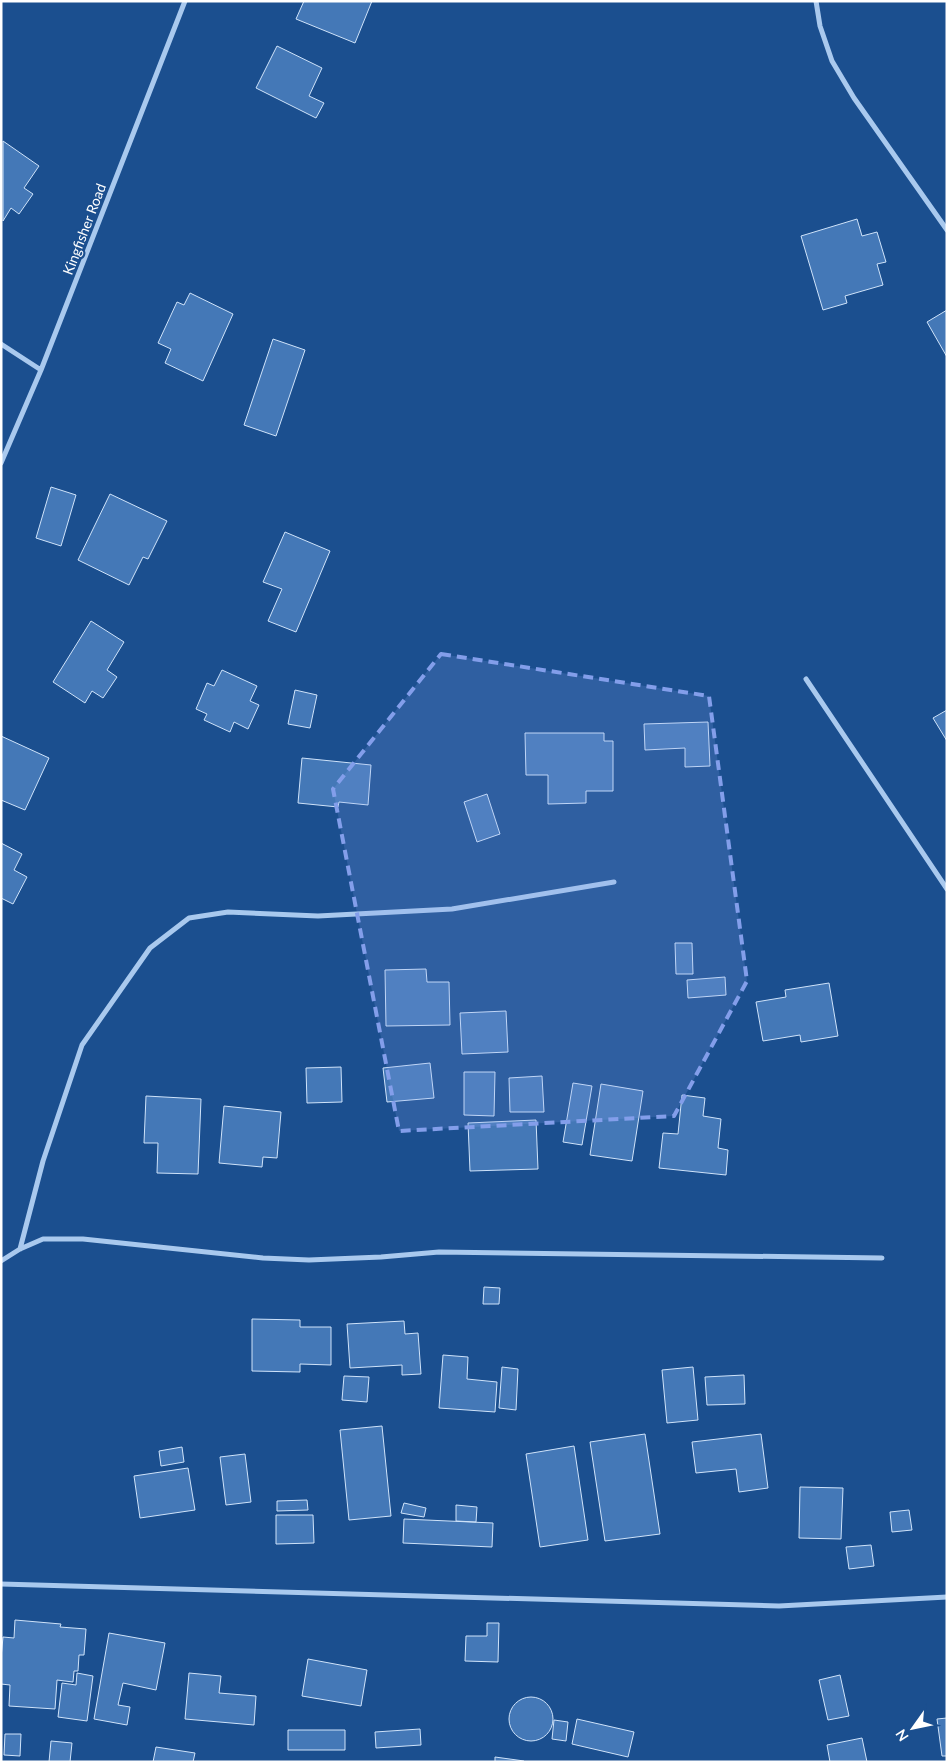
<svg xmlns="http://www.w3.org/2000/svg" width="948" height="1763" font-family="Lato,sans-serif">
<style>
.building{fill:#4478b7;stroke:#cfe3fa}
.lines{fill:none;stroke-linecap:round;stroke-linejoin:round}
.street{stroke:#a9c9ee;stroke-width:5}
.marked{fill:#839eea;fill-opacity:0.2;stroke:#839eea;stroke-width:4;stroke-dasharray:10 6;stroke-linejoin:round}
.labels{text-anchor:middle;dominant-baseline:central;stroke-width:4.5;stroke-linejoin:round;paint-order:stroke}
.street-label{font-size:14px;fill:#fff;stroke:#1b4f8f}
</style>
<rect width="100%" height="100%" fill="#1b4f8f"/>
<!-- building -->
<path class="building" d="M304 1H372L355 43 296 19Z
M277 46 322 68 309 96 324 103 316 118 256 88Z
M3 141 39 166 24 188 33 194 19 214 11 208 3 221Z
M857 219 862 236 877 232 886 262 877 264 883 285 845 296 847 303 823 310 801 236Z
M190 293 233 314 203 381 165 363 171 349 158 343 177 302 184 305Z
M947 310V357L927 322Z
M273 339 305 350 276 436 244 425Z
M51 487 76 495 61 546 36 538Z
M110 494 167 521 148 559 143 557 129 585 78 560Z
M285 532 330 551 296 632 268 621 282 589 263 582Z
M91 621 124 642 107 670 117 677 103 698 92 691 85 703 53 682Z
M222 670 257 686 250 701 259 705 248 729 234 722 230 732 204 720 207 714 196 709 207 683 214 686Z
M295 690 317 695 310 728 288 724Z
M947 710V741L933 718Z
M708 722 710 766 685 767V748L645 750 644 724Z
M525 733H604V741H613V791H586V803L548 804V775H526Z
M1 736 49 758 25 810 1 800Z
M302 758 371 765 368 805 339 802 338 807 298 803Z
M487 794 500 834 477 842 464 802Z
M1 843 22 854 14 870 27 877 13 904 1 898Z
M675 943H692L693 974H676Z
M426 969 427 982H449L450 1025 386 1026 385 970Z
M725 977 726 995 688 998 687 980Z
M829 983 838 1036 801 1042 800 1035 763 1041 756 1002 786 997 785 990Z
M506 1011 508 1052 462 1054 460 1013Z
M430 1063 434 1098 387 1102 383 1068Z
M341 1067 342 1102 307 1103 306 1068Z
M464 1072H495L494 1116 464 1115Z
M542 1076 544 1112H510L509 1078Z
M573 1083 592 1086 582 1145 563 1142Z
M601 1084 643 1091 632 1161 590 1155Z
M682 1095 705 1098 703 1116 721 1119 718 1148 728 1150 726 1175 659 1168 663 1133 678 1134Z
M146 1096 201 1099 198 1174 157 1173 158 1143H144Z
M224 1106 281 1112 277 1158 263 1157 262 1167 219 1163Z
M536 1120 538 1169 470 1171 468 1123Z
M484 1287 500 1288 499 1304H483Z
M252 1319 300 1320V1327H331V1365L300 1364V1372L252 1371Z
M404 1321 405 1334 418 1333 421 1374 402 1375V1365L350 1368 347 1324Z
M443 1355 468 1357 467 1379 497 1382 495 1412 439 1408Z
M502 1367 518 1369 516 1410 499 1408Z
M693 1367 698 1420 667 1423 662 1370Z
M744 1375 745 1404 707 1405 705 1377Z
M344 1376 369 1377 367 1402 342 1400Z
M382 1426 391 1516 349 1520 340 1430Z
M645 1434 660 1534 605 1541 590 1442Z
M761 1434 768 1488 739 1492 736 1469 696 1473 692 1442Z
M574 1446 588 1540 540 1547 526 1454Z
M182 1447 184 1462 161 1466 159 1451Z
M245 1454 251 1502 226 1505 220 1457Z
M188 1468 195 1510 140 1518 134 1476Z
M800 1487 843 1488 841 1539 799 1538Z
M307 1500 308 1510 277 1511V1501Z
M404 1503 426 1508 424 1517 401 1513Z
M456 1505 477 1507 476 1522 456 1521Z
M909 1510 912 1530 892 1532 890 1512Z
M276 1515H313L314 1543 276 1544Z
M404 1519 493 1523 492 1547 403 1543Z
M871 1545 874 1566 849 1569 846 1547Z
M15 1620 61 1624 60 1627 86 1629 84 1655H79L78 1671H74L73 1682 57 1680 55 1709 9 1706 10 1685 1 1684V1658L3 1637 14 1638Z
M487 1623H499L498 1662 465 1661 466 1636H487Z
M109 1633 165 1643 156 1690 123 1683 118 1705 130 1707 127 1725 94 1719Z
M308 1659 367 1670 361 1706 302 1696Z
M77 1673 93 1676 87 1721 58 1717 62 1683 76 1685Z
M189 1673 221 1676 219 1693 256 1696 254 1725 185 1719Z
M840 1675 849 1716 828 1720 819 1680Z
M509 1719a22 22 0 1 1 44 0a22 22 0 1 1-44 0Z
M947 1718V1756H942L937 1719Z
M577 1719 634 1732 628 1757 572 1744Z
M554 1720 568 1722 566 1741 552 1739Z
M420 1729 421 1745 376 1748 375 1732Z
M288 1730H345V1750H288Z
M5 1734H21L20 1756 4 1755Z
M862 1738 867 1762H830L827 1745Z
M51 1741 72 1743 70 1762H49Z
M156 1747 195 1753 193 1762H153Z
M495 1757 524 1761V1762H495Z"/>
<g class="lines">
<!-- street -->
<path class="street" d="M816 1 820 26 832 61 854 98 947 230
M1 344 41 370
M1 463 41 370 185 1
M806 679 947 889
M20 1249 43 1161 82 1045 150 948 189 918 228 912 318 916 452 909 614 882
M1 1261 20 1249 43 1239H83L263 1258 309 1260 381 1257 439 1252 882 1258
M1 1584 779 1606 947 1597"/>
</g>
<!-- marked area -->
<path class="marked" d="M441 654 709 696 747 981 674 1116 399 1131 333 789Z"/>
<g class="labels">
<!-- street labels -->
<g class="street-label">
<text transform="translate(84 229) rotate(-69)">Kingfisher Road</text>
</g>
</g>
<!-- border -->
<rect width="948" height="1763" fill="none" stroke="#ffffff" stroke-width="5"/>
<!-- north arrow -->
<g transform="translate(913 1728) rotate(237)" stroke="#1b4f8f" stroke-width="4" paint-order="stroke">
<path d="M0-4L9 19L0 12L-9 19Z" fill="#ffffff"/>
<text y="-8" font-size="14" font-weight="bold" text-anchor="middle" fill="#ffffff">N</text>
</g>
</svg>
